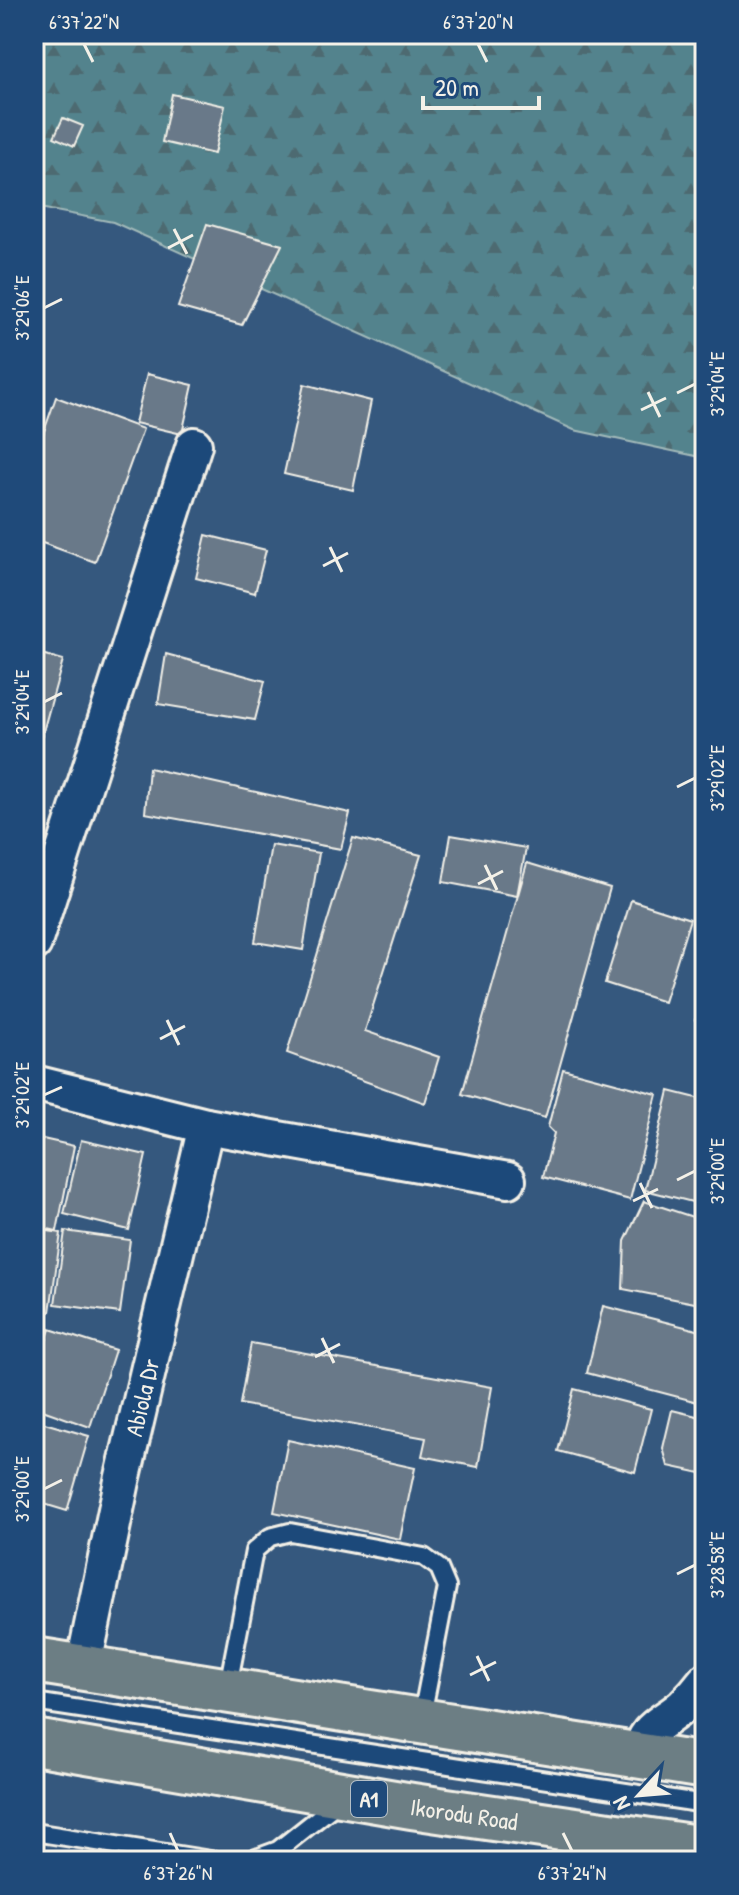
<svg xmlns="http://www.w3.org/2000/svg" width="739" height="1895" font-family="'Patrick Hand',sans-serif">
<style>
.forest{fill:url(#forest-firs);stroke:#a3baba;stroke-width:2}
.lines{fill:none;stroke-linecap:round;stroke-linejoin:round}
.stream{stroke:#8eaac1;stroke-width:12}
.building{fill:#697989;stroke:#f4f1e8;stroke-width:2}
.service-casing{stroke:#f4f1e8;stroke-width:22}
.minor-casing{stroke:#f4f1e8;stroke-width:40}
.trunk-casing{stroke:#f4f1e8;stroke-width:50}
.service{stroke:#1f4a7a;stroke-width:16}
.minor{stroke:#1f4a7a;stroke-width:34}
.trunk{stroke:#6c7e84;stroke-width:44}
.ticks{fill:none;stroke:#f4f1e8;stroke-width:3}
.labels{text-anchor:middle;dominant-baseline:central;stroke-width:7;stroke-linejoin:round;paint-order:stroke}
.shield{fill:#1f4a7a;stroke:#b4bfc7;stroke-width:2}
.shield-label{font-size:22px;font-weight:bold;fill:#f4f1e8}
.street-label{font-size:24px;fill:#f4f1e8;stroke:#1f4a7a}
.neatline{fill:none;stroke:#f4f1e8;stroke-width:3}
.ticks-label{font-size:20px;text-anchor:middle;fill:#f4f1e8}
</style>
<defs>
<pattern id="forest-firs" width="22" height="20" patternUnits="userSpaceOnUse" patternTransform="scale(2)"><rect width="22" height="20" fill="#52838d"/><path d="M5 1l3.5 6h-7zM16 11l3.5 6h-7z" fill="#4e6b71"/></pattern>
</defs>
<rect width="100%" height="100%" fill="#35587e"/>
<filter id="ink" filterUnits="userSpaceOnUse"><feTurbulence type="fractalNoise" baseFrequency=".0125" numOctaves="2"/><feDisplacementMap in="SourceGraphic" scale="16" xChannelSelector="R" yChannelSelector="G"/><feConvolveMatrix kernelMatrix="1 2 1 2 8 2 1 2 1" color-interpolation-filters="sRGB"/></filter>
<g filter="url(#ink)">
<!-- forest -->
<path class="forest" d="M34 34H705V458L574 430 113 222 34 207Z"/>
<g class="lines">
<!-- stream -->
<path class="stream" d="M395 34H413"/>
</g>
<!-- building -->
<path class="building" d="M172 94 225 106 214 154 162 142Z
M63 118 83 126 74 146 54 137Z
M207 224 282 245 242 325 178 307Z
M705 269V293L696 288Z
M147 374 193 385 182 434 135 423Z
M304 384 371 401 353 490 284 474Z
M56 397 143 429 95 562 34 540V460Z
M206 535 266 550 255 593 196 578Z
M34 652 63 660 34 764Z
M166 654 265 681 255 720 158 704Z
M149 768 350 813 341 849 145 813Z
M451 835 526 848 517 896 443 882Z
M353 838 421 855 365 1031 439 1057 425 1103 287 1053Z
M271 845 319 853 303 950 255 942Z
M527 863 610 888 545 1118 462 1094Z
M631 900 690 919 664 1002 605 983Z
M705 1004V1027L695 1020Z
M563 1069 657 1094 630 1200 543 1177 554 1133 548 1127Z
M669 1091 705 1100 704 1205 645 1190Z
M34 1137 74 1146 57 1231 34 1226Z
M81 1140 146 1155 129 1230 64 1214Z
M644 1201 705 1221V1305L623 1289 625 1241Z
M34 1229 61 1233 50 1312 34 1310Z
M65 1231 130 1240 120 1313 55 1304Z
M603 1306 705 1332V1404L587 1373Z
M34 1319 44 1322 34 1359Z
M50 1329 115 1350 90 1427 34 1407V1377Z
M251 1343 492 1387 478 1467 422 1456 426 1438 240 1404Z
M574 1389 651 1409 635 1472 558 1451Z
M672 1410 705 1418V1474L668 1466 663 1448Z
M34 1420 89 1436 67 1511 34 1501Z
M288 1440 415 1468 400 1539 274 1512Z"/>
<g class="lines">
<defs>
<path id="service" d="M227 1691 254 1551 270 1537 290 1532 424 1557 439 1568 447 1587 421 1721
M34 1702 705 1804
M34 1832 217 1861
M248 1861 278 1850 340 1801"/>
<g id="minor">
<path d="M34 943 194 445"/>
<path d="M34 1083 206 1126 508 1180"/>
<path id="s1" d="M83 1669 122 1481 206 1126"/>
<path d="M640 1757C644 1725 663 1724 684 1705 691 1698 699 1689 705 1681"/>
</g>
<g id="trunk">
<path d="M34 1660 705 1766"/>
<path id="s2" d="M34 1742 412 1806 705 1849"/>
</g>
</defs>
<!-- service casing -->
<use href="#service" class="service-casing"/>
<!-- minor casing -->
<use href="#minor" class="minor-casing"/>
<!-- trunk casing -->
<use href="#trunk" class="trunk-casing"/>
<!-- service -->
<use href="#service" class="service"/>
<!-- minor -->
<use href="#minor" class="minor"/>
<!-- trunk -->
<use href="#trunk" class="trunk"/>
</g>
</g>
<!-- ticks -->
<path class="ticks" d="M84 44 93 62M478 44 487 62M174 229 187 254M168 248 193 235M44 308 62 299M648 392 660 417M677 393 695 384M641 410 666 398M330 547 342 572M323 566 348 553M44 702 62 693M677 787 695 778M485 865 497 890M478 884 503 871M167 1020 179 1045M160 1039 185 1026M44 1095 62 1087M677 1180 695 1171M640 1183 652 1208M633 1201 658 1189M322 1338 334 1363M315 1357 340 1344M44 1489 62 1480M677 1574 695 1565M477 1656 489 1681M470 1675 496 1662M170 1833 178 1851M563 1833 572 1851"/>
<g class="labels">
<!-- shield labels -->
<rect class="shield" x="351" y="1781" width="36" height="36" rx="6"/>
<g class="shield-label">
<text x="369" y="1799">A1</text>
</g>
<!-- street labels -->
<g class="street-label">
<text stroke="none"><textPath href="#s1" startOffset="278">Abiola Dr</textPath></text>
<text stroke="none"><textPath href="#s2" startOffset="436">Ikorodu Road</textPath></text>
</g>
</g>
<!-- margin -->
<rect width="739" height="1895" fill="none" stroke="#1f4a7a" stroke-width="88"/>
<!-- north arrow -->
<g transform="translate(639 1795) rotate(244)" stroke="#1f4a7a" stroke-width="6" paint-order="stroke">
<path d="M0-6L14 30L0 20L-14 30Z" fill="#f4f1e8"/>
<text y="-12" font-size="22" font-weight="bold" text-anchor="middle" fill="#f4f1e8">N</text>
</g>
<!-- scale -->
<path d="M423 96v12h116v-12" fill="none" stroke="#f4f1e8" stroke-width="4"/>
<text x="435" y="96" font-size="24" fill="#f4f1e8" stroke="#1f4a7a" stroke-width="6" paint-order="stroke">20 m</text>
<rect x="44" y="44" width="651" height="1807" class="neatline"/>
<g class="ticks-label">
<text x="84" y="29">6°37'22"N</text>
<text x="478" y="29">6°37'20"N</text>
<text transform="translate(22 308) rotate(-90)" y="7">3°29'06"E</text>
<text transform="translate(717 384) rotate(-90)" y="7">3°29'04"E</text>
<text transform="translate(22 702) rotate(-90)" y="7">3°29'04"E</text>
<text transform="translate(717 778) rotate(-90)" y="7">3°29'02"E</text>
<text transform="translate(22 1095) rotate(-90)" y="7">3°29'02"E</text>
<text transform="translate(717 1171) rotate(-90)" y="7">3°29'00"E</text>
<text transform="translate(22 1489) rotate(-90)" y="7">3°29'00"E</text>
<text transform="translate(717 1565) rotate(-90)" y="7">3°28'58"E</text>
<text x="178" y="1880">6°37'26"N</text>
<text x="572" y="1880">6°37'24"N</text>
</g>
</svg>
